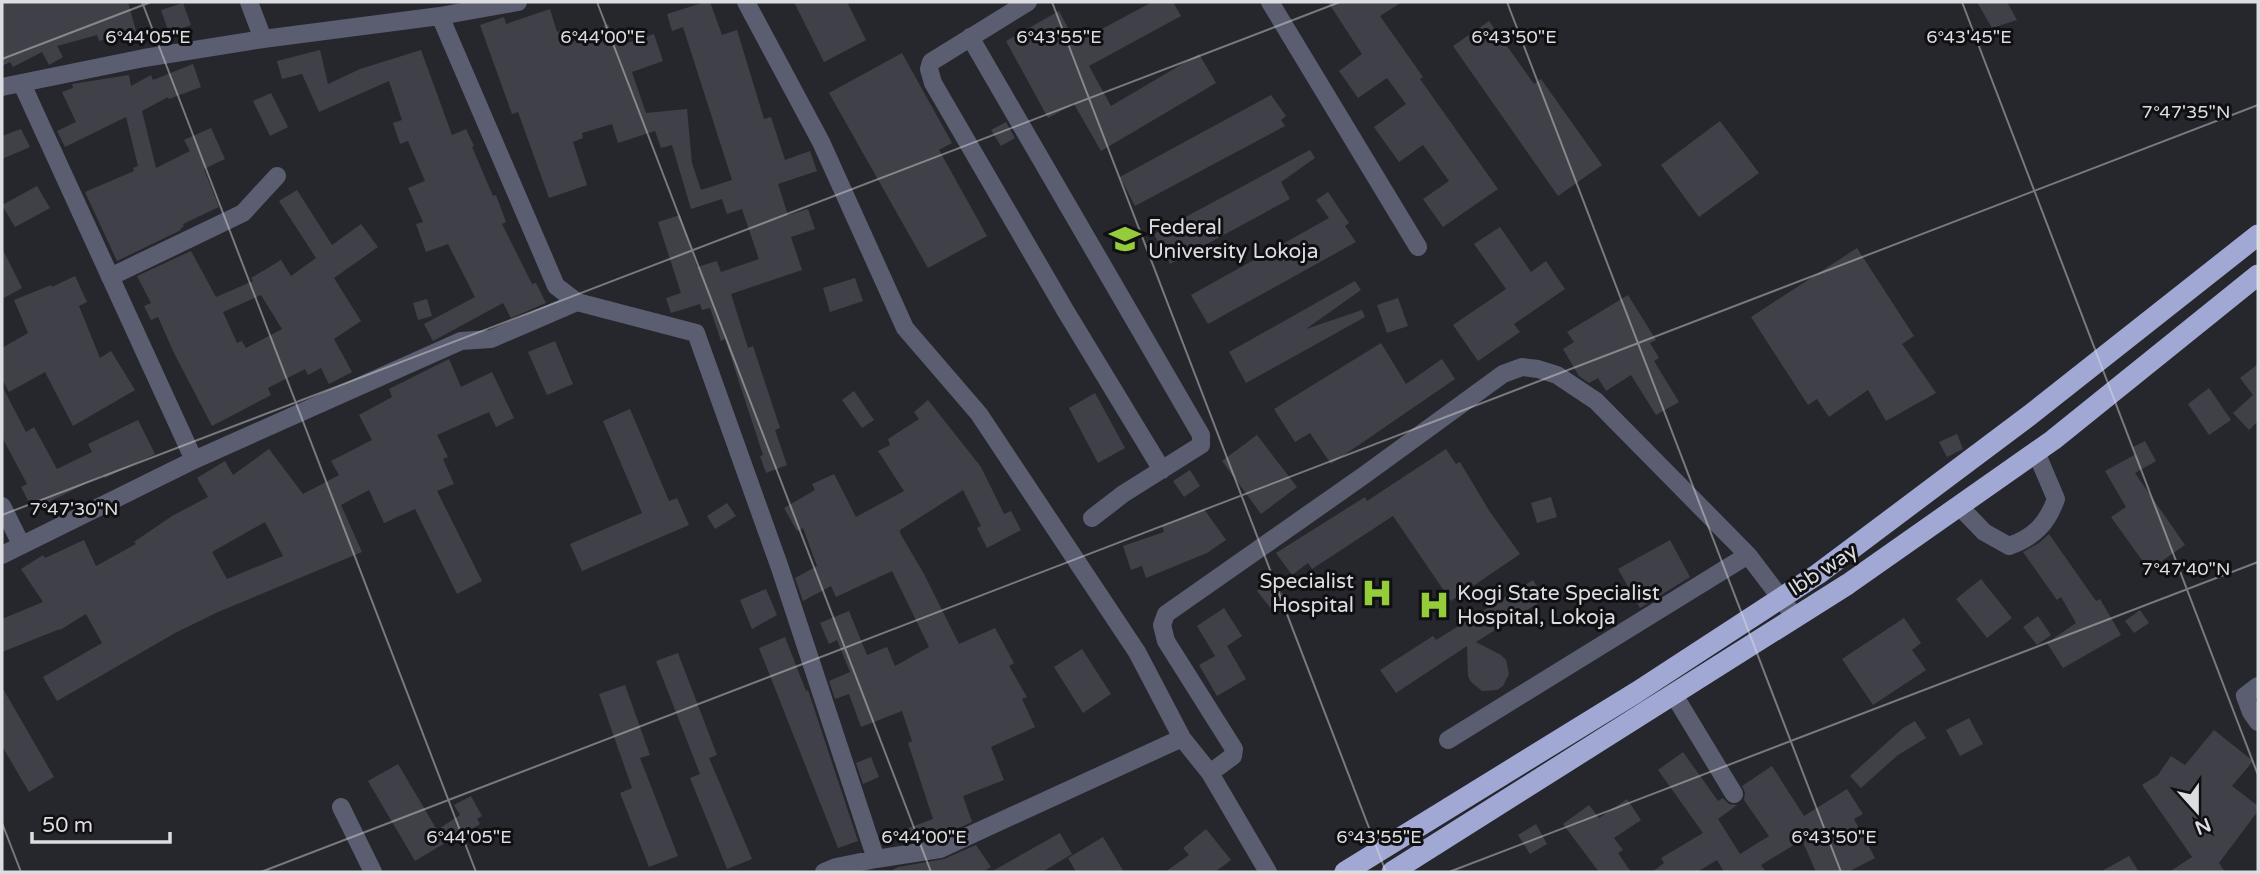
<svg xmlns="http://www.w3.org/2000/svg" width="2260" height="874" font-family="'Varela Round',sans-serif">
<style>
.building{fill:#404148;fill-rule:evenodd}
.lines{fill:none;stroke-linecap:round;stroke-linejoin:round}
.minor{stroke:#5b5e70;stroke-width:18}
.highway{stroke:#a2a8d4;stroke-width:21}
.ticks{fill:none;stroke:#dcdde1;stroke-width:2;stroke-opacity:0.45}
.labels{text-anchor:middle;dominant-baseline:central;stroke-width:6;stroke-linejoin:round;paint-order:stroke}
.poi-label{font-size:21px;fill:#dcdde1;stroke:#101013;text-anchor:start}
.street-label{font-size:21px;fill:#dcdde1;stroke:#101013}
.ticks-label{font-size:18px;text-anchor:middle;fill:#dcdde1;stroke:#101013;stroke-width:6;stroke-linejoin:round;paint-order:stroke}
</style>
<rect width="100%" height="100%" fill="#26272d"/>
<!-- building -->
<path class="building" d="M2 2H128L136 31 99 41 97 35 57 46 63 57 49 65 42 52 13 67 10 62 2 66Z
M705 2H710L722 35 737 30 764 119 771 117 785 160 810 151 817 171 778 184 788 215 808 209 815 229 791 237 802 270 731 294 748 348 753 346 780 428 775 430 787 465 766 473 760 456 763 455 725 339 721 341 710 308 702 310 700 304 671 313 666 298 681 293 658 222 680 215 697 267 717 261 721 272 759 259 742 209 727 214 722 199 691 209 672 145 661 148 655 131 618 143 612 124 582 133 583 138 573 142 587 185 549 198 518 112 512 114 480 25 504 17 506 24 550 9 557 32 560 31 565 45 608 24 618 46 654 34 663 61 632 72 646 113 687 109 692 163 701 190 732 180 683 27 672 31 667 14Z
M794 2H847L866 40 824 62Z
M1152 2H1173L1181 16 1089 66 1111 106 1199 54 1216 83 1101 151 1074 104 1048 118 1006 41 1059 11 1076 43Z
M1328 2H1402L1380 16 1423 77 1420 79 1498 189 1443 227 1423 199 1449 181 1423 145 1399 162 1374 127 1406 104 1387 78 1358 98 1339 71 1362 54Z
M1977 2H2007L2017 20 1992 28Z
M183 3 191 25 169 33 161 10Z
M1489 21 1534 84 1541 79 1602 165 1558 196 1453 46Z
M320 50 328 84 360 69 421 50 452 135 466 129 474 146 472 147 493 196 496 195 506 222 502 224 532 284 536 283 546 303 511 318 503 303 433 341 424 324 475 297 448 244 426 252 416 224 423 222 408 188 425 181 408 141 400 144 393 123 402 120 389 81 319 112 302 74 282 79 277 61Z
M902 53 952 143 939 150 987 236 928 268 829 93Z
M193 64 201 87 169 99 168 97 142 111 156 168 190 151 184 140 211 128 225 159 204 169 219 207 183 224 184 226 180 229 181 230 117 261 85 192 134 171 133 168 138 166 126 117 65 147 57 131 76 122 62 92 73 88 72 84 129 75 131 86 151 75 153 80Z
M271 93 288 127 270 136 253 101Z
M1271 95 1286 116 1281 120 1285 126 1135 206 1120 177Z
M1720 121 1759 173 1699 217 1661 165Z
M1006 122 1015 138 1001 146 991 130Z
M21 129 30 147 2 159V136Z
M1310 150 1315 158 1281 182 1290 199 1170 264 1154 234Z
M37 186 50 208 15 227 2 205Z
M297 190 332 245 361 224 378 247 334 278 361 321 334 339 352 372 329 384 321 368 308 375 305 369 268 388 271 395 212 426 174 353 158 317 151 320 144 306 151 303 137 276 191 251 216 297 253 281 251 278 281 260 291 276 316 258 279 201ZM261 295 282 329 246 348 242 341 237 343 223 312Z
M1328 192 1349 223 1345 226 1356 242 1208 324 1191 295 1329 218 1316 200Z
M1500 227 1531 272 1546 261 1565 289 1514 324 1520 332 1478 361 1453 325 1506 289 1474 244Z
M2 248 22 288 2 299Z
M1857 248 1914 336 1902 344 1936 393 1886 421 1868 390 1829 417 1817 399 1808 405 1751 317Z
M75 276 87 302 79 306 100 358 111 351 135 390 73 426 45 372 9 392 2 379V348L28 333 14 300 51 285 52 287Z
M855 278 863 301 830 312 823 288Z
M1355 281 1361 290 1306 329 1362 310 1365 317 1246 383 1229 352Z
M1628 295 1656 340 1650 343 1659 358 1654 361 1679 402 1656 415 1631 375 1606 391 1598 378 1589 383 1579 376 1563 349 1574 342 1567 332Z
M1398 298 1408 326 1387 333 1377 305Z
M427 299 432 316 418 320 413 303Z
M555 341 573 384 547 395 528 352Z
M1381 343 1406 384 1442 359 1455 379 1331 464 1310 433 1295 442 1274 409Z
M449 359 461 387 492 372 514 418 496 427 489 412 437 435 448 457 443 459 454 484 437 491 482 581 457 594 415 509 384 523 369 490 341 505 362 552 218 612 175 633 57 701 43 677 102 643 86 614 60 630V629L2 652V619L43 602 21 569 43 555 45 558 84 540 96 566 136 544 134 542 172 516 208 497 197 478 225 461 233 475 269 449 303 494 339 475 331 461 372 440 359 415 392 397 389 389ZM265 522 283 556 227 579 212 552Z
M2258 364V421L2249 430 2233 413 2253 395 2240 378Z
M2 386 26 432 34 427 57 469 92 452 88 444 138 420 155 454 105 478 103 475 33 510 21 487 27 484 2 437Z
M2209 388 2231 420 2209 435 2188 404Z
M854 391 874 420 862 428 842 400Z
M1095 393 1125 448 1098 463 1069 408Z
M928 400 981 467 1004 514 1011 511 1021 530 987 548 977 528 981 526 963 490 900 530V533L924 574 959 644 995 628 1014 663 1009 666 1027 697 1022 699 1035 727 991 747 1004 780 963 796 972 822 937 838 904 843 900 831 933 819 908 743 912 741 902 711 861 727 849 694 835 699 829 681 850 672 837 640 829 644 820 623 849 611 867 655 887 647 895 666 929 647 892 571 836 597 831 586 803 601 795 578 817 566 803 528 797 531 784 508 815 490 812 484 834 474 856 517 904 491 878 451 890 445 888 439 919 419 914 412Z
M630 409 669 501 677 498 689 525 582 571 570 544 642 513 603 421Z
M1957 434 1963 449 1947 457 1939 442Z
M1257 435 1297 487 1261 514 1222 461Z
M2145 441 2156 461 2135 473 2185 545 2149 570 2111 517 2126 507 2105 471 2136 454 2133 447Z
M1446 449 1456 464 1460 462 1490 512 1520 554 1451 601 1393 516 1312 569 1308 563 1292 575 1276 553 1365 497 1367 501Z
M1190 470 1200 486 1184 497 1173 481Z
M1551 497 1557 517 1537 523 1531 503Z
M727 503 736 516 715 529 707 516Z
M1204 509 1226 540 1207 553 1146 578 1142 566 1131 570 1123 546 1164 532 1162 526Z
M2049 534 2096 601 2100 599 2121 635 2063 668 2047 643 2076 623 2061 597 2057 600 2023 552 2039 543Z
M1670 540 1690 577 1640 608 1618 569Z
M1271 579 1288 600 1273 611 1257 591Z
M1981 579 2012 618 1987 638 1956 599Z
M1533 580 1545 599 1476 642 1501 655 1506 660 1509 674 1503 686 1497 690 1482 691 1471 682 1468 676 1467 646 1396 693 1380 670 1433 636 1436 640Z
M766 589 777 615 752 629 740 600Z
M1224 608 1242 636 1227 646 1246 679 1217 696 1199 665 1215 656 1197 626Z
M2140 610 2149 623 2134 633 2125 621Z
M2038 616 2051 635 2037 645 2023 627Z
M1904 618 1921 643 1912 650 1926 670 1873 705 1842 659Z
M785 637 806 691 808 690 858 841 838 848 759 648Z
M1082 649 1111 694 1083 713 1054 667Z
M678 653 717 755 709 758 752 859 727 869 690 778 700 774 656 661Z
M625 685 650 755 640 758 678 856 649 867 620 793 632 788 599 694Z
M2 687 54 777 29 792 2 746Z
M1969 718 1983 744 1960 756 1946 730Z
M1915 721 1926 738 1898 755 1861 788 1850 776 1903 728Z
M2214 730 2253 761 2232 786 2258 806V811L2219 863 2225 872H2169L2192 857 2142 785 2158 775 2171 756 2185 765Z
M1683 752 1718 801 1723 798 1729 804 1737 805 1718 819 1740 854 1769 836 1744 800 1745 793 1742 786 1772 766 1804 816 1847 789 1863 814 1854 819 1875 858 1848 872H1816L1802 840 1761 865 1766 872H1724L1717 860 1697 872H1652L1664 863 1661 858 1703 833 1658 770Z
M871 757 879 777 863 784 856 763Z
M398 764 437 830 460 815 454 805 471 796 482 816 477 819 480 824 451 842 450 840 415 861 368 781Z
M1627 799 1641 820 1614 838 1623 850 1618 853 1631 872H1599L1563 824 1589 805 1599 818Z
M1536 824 1547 844 1530 854 1518 835Z
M1206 829 1231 860 1215 872H1165L1189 855 1183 848Z
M1060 833 1072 854 1042 872H991Z
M1103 837 1124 872H1076L1068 858Z
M976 845 991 867 983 872H890L898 867 944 859Z
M2129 856 2139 872H2100Z"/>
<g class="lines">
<!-- minor -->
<path class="minor" d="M249 2 263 39
M746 2 821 142 905 328 979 414 1137 652 1182 738 1210 773 1268 872
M1028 2 931 62 929 69 933 83 1065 310 1162 470
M1270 2 1418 247
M440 16 556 286 577 302 696 333 780 568 876 859 836 867 824 872
M970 37 1201 435V445L1123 494 1092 518
M22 84 194 460
M2 87 144 58 263 39 440 16 518 2
M110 277 243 213 277 176
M2 506 21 544
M1959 506 1984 532 2009 546C2034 537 2047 524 2056 499L2036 452
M2 555 194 460 461 341 491 339 577 302
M2258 686 2245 696 2251 712 2258 722
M1674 695 1734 794
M1448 740 1748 555
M1210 773 1233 756 1234 749 1166 641 1162 625 1166 614 1363 476 1503 374 1522 367 1538 369 1557 375 1596 401 1748 555 1789 609
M341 807 373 872
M876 859 940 849 1182 738"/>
<!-- highway -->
<path class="highway" d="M1345 872 1637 692 1818 574 2030 415 2258 235
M1392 872 1848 584 2053 440 2258 275"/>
</g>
<!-- ticks -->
<path class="ticks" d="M142 2 476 872M597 2 931 872M1052 2 1386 872M1507 2 1841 872M1962 2 2258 775M2 59 151 2M2 515 1340 2M2 823 21 872M261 872 2258 105M1449 872 2258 562"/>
<!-- icons -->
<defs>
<symbol id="university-bare" viewBox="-9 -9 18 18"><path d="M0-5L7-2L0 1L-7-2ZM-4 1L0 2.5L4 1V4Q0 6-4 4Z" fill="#94cc3c" stroke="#101013" stroke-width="2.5" paint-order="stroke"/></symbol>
<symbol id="hospital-bare" viewBox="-9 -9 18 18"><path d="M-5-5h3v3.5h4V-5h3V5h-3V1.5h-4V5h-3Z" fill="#94cc3c" stroke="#101013" stroke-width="2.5" paint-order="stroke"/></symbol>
</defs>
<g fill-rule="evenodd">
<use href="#university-bare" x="1103" y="217" width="44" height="44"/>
<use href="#hospital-bare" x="1355" y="571" width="44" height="44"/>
<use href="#hospital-bare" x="1412" y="583" width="44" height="44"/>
</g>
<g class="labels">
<!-- poi labels -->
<g class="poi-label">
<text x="1148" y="227">Federal<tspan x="1148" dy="24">University Lokoja</tspan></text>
<text x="1354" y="581" text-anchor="end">Specialist<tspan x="1354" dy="24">Hospital</tspan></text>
<text x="1457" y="593">Kogi State Specialist<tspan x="1457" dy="24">Hospital, Lokoja</tspan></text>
</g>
<!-- street labels -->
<g class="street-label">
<text transform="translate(1823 570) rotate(-33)">Ibb way</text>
</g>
</g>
<g class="ticks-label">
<text x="148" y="43">6°44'05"E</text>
<text x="603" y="43">6°44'00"E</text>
<text x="1059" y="43">6°43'55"E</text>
<text x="1514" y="43">6°43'50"E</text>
<text x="1969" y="43">6°43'45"E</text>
<text x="2186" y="118">7°47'35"N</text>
<text x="74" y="515">7°47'30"N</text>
<text x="2186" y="575">7°47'40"N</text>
<text x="469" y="843">6°44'05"E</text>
<text x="924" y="843">6°44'00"E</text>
<text x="1379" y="843">6°43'55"E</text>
<text x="1834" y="843">6°43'50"E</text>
</g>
<!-- border -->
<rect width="2260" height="874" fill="none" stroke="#dcdde1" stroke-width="7"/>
<!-- north arrow -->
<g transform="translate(2197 811) rotate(159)" stroke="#101013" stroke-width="5" paint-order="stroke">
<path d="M0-5L12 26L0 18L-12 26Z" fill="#dcdde1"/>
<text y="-10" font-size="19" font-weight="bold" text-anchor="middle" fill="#dcdde1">N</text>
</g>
<!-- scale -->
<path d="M32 832v10h138v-10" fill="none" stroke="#dcdde1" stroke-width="3.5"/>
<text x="42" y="832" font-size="21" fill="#dcdde1" stroke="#101013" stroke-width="5" paint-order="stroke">50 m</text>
</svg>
